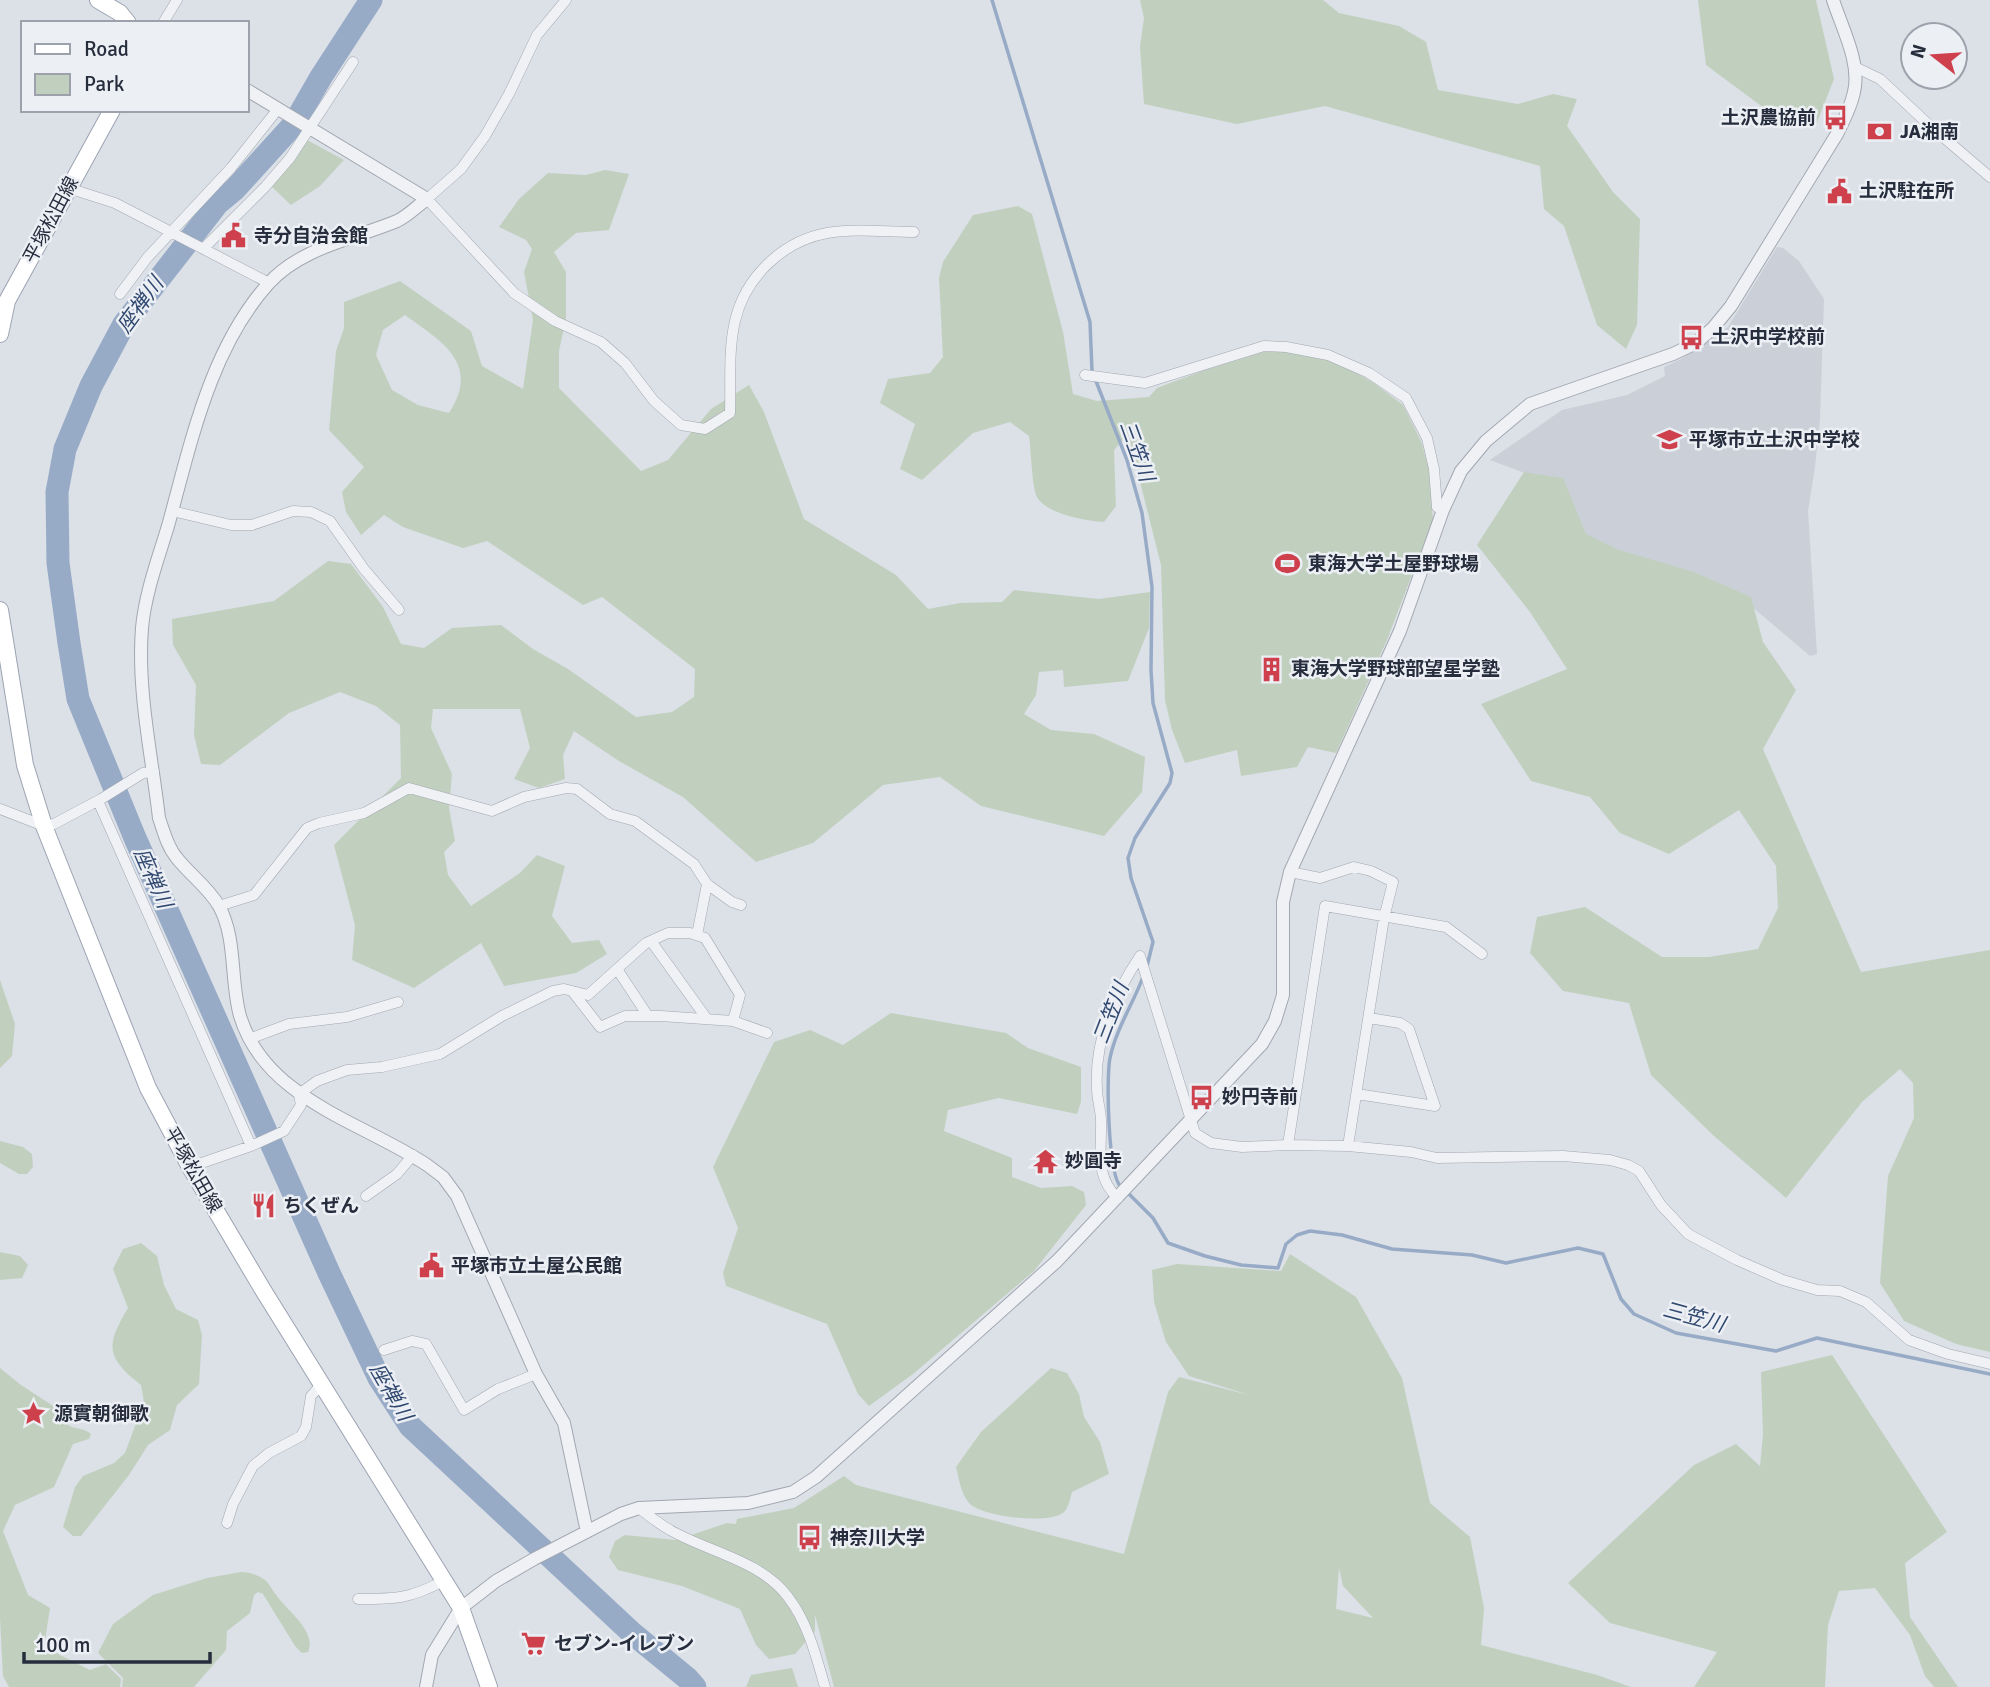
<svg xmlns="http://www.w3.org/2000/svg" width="1990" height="1687" font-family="Signika,'Noto Sans JP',sans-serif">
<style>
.built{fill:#cbcfd8}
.green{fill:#c1d0be;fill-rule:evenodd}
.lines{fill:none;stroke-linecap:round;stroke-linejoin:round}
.stream{stroke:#97abc7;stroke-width:3.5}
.river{stroke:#97abc7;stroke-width:23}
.minor-casing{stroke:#a2a7b1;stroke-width:11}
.tertiary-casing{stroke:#a2a7b1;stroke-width:14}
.primary-casing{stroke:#9ca3b2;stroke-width:18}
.minor{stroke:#eff1f5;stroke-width:10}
.tertiary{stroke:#eff1f5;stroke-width:12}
.primary{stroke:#fff;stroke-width:16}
.labels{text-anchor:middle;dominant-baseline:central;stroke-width:5;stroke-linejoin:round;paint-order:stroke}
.poi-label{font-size:19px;font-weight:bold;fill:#262d3d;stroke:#eceff4;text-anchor:start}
.street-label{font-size:19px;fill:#262d3d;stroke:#eceff4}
.water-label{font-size:21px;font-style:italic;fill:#314970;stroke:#eceff4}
</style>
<rect width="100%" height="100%" fill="#dce0e7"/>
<!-- built -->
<path class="built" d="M1777 247 1783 248 1799 261 1824 299 1820 419 1815 467 1808 511 1817 654 1810 656 1737 594 1588 553 1559 486 1490 460 1562 410 1627 395 1665 376 1664 367 1681 359 1728 327Z"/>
<!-- green -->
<path class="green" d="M1140 0H1323L1339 13 1399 26 1426 42 1438 90 1518 104 1553 94 1577 99 1567 126 1613 192 1640 219 1637 325 1626 349 1597 325 1564 226 1544 209 1540 166 1325 106 1237 124 1144 104 1140 47 1144 18Z
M1698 0H1816L1834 79 1816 125 1764 108 1706 65Z
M307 140 344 160 320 186 291 205 271 186Z
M605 170 629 174 609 230 576 233 554 252 566 272V318L559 351V388L641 471 668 460 711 409 749 385 764 412 804 519 896 575 928 609 960 603 1002 602 1014 590 1099 599 1150 592 1149 628 1128 681 1064 687 1063 670 1039 672 1036 695 1024 714 1051 730 1094 734 1145 757 1142 792 1104 836 981 806 940 777 883 785 813 843 756 862 683 797 619 761 574 731 563 755 565 779 539 788 514 779 530 748 520 709H433L431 728 452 774 449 808 455 841 444 852 448 875 471 906 520 873 537 855 565 866 552 916 572 943 599 940 607 954 576 973 504 986 481 943 414 988 352 960 355 925 334 845 401 778 400 725 376 706 340 692 289 713 220 765 201 764 194 735 196 685 173 645 172 619 274 601 328 561 351 564 383 607 401 644 424 648 452 628 501 625 533 649 568 669 636 717 672 712 694 697 695 669 602 597 583 605 487 541 463 548 403 527 384 515 361 535 346 512 342 492 364 467 329 430 336 351 344 328V302L400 281 471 331 482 366 523 389 533 320 524 272 532 249 526 240 499 227 519 199 548 173 586 175ZM405 315C442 342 481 363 449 413L418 405 392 390 376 355 383 330Z
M1018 206 1032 214 1063 332 1073 394 1097 401 1149 397 1157 388 1202 371 1263 352 1284 350 1317 357 1342 365 1374 383 1403 405 1421 441 1429 469 1433 520 1387 640 1336 753 1308 747 1297 767 1241 776 1237 750 1185 763 1172 730 1165 700 1161 565 1128 434 1114 450 1116 506 1104 522C1087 521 1046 514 1037 497 1032 488 1031 449 1029 436L1010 422 973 433 922 480 900 469 915 424 880 403 888 379 930 373 943 357 939 278 943 262 973 215Z
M1524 472 1563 478 1586 534 1619 550 1694 572 1751 597 1763 642 1796 690 1763 749 1861 972 1990 950V1352L1956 1344 1904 1321 1880 1283 1888 1176 1914 1118 1913 1083 1900 1069 1862 1102 1786 1198 1714 1136 1651 1075 1629 1003 1563 991 1530 953 1537 917 1585 907 1662 957H1709L1758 949 1778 908 1776 866 1739 810 1669 854 1620 833 1590 797 1531 781 1481 704 1567 669 1530 612 1477 545Z
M0 980 15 1024 12 1056 0 1068Z
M891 1013 1006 1033 1028 1048 1081 1067V1102L1077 1114 999 1098 948 1110 944 1131 1012 1158V1177L1041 1188 1072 1186 1084 1192 1086 1205 1034 1271 913 1374 869 1406 858 1394 827 1324 726 1286 723 1273 738 1228 713 1167 774 1042 810 1030 843 1045Z
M0 1141 23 1147 32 1154 33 1167 27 1174H19L0 1163Z
M141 1243 157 1256 164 1285 176 1309 198 1320 202 1335 199 1384 177 1405 170 1430 148 1445 129 1475 81 1536H73L63 1527 75 1487 83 1476 114 1463 125 1453 144 1402 141 1385C105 1357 106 1345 128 1308L113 1269 123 1249Z
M0 1252 20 1256 28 1265 22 1278 0 1280Z
M1290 1254 1356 1297 1402 1378 1430 1503 1470 1537 1484 1608 1481 1645 1597 1675 1631 1687H834L815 1615V1631L795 1654 769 1659 756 1645 740 1609 682 1586 618 1570 609 1557 615 1541 625 1535 676 1540 727 1523 736 1524 737 1519 794 1508 844 1476 856 1485 1124 1554 1168 1392 1179 1377 1249 1395 1189 1376 1166 1342 1154 1302 1152 1270 1177 1264 1281 1271ZM1339 1568 1343 1586 1373 1618 1336 1609Z
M1832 1355 1947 1532 1905 1563 1910 1617 1958 1687H1934L1925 1676 1910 1635 1875 1588 1839 1591 1828 1625 1825 1687H1694L1717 1652 1610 1623 1568 1583 1694 1465 1736 1444 1760 1466 1763 1435 1761 1372Z
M0 1368 21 1385 61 1411C67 1435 78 1423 91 1434L89 1439 73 1444 54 1487 15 1505 3 1531 28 1595 50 1608 44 1647 90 1670 106 1664 121 1679 120 1687H9L3 1676 0 1618Z
M1051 1368 1067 1373 1079 1394 1084 1417 1100 1442 1109 1474 1072 1492C1070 1498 1069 1507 1064 1512 1051 1525 981 1517 969 1503 961 1494 959 1479 956 1467L981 1432Z
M241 1572C250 1572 261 1576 267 1582 271 1586 273 1592 277 1596 288 1612 317 1631 308 1652L302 1653 295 1646 263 1594 258 1592 254 1595 250 1613 227 1631 226 1650 194 1687H122L123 1678 98 1653 113 1624 153 1595 207 1578Z
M792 1668 798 1687H746L751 1675Z"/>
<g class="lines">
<!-- stream -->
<path class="stream" d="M992 0 1090 322 1092 371 1127 460 1142 513 1152 587 1151 670 1153 703 1172 773 1170 783 1135 838 1128 858 1131 878 1153 942 1147 966
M1121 1187C1108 1176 1106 1077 1110 1058 1116 1029 1133 1004 1143 977
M1127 1192 1153 1218 1168 1243 1205 1256 1241 1265 1278 1268 1286 1244 1297 1235 1310 1231 1342 1235 1392 1249 1472 1255 1506 1263 1578 1248 1603 1254 1621 1299 1634 1314 1676 1333 1776 1351 1817 1338 1990 1374"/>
<!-- river -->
<path class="river" d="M371 0 321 77 294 124 235 189 218 203 124 324 91 386 65 449 57 492 58 563 69 643 78 699 135 838 329 1273 379 1378 410 1426 632 1633 688 1679 695 1687"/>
<defs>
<path id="minor" d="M566 0 537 35 509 94 485 136 461 169 427 199 514 293 555 321 601 342 625 363 654 401 681 425 705 429 730 413C731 383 728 351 735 321 745 277 783 241 827 233 855 228 886 232 914 232
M163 23 177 0
M1855 67 1880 79 1929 125 1990 177
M68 188 115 203 269 283
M203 249 265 187 290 158 353 62
M120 294 147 258 231 168 278 109
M1085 375 1145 383 1264 346 1286 347 1328 355 1369 373 1406 398 1427 438 1434 469 1437 507 1443 510
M172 511 231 525H252L293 511 311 512 330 521 364 569 399 610
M98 801 251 1146
M0 809 44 826 54 824 101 799 143 773 154 772
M1290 872 1320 878 1354 867 1371 871 1393 882 1384 918 1348 1146
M219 906 254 895 307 828 319 823 364 813 409 788 492 811 524 797 566 788 577 789 610 814 635 821 694 864 707 884 732 902 741 905
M697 935 707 884
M651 941 707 1019
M1140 956 1195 1133 1211 1143 1242 1147 1288 1145 1348 1146 1411 1152 1437 1158 1563 1156 1610 1160 1628 1165 1639 1171 1661 1205 1688 1234 1737 1260 1783 1280 1817 1290 1840 1291 1866 1302 1909 1340 1948 1354 1990 1364
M617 969 648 1016
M572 991 600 1027 625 1016H661L733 1021 767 1033
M249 1039 289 1024 347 1017 398 1002
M1357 1094 1435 1106 1409 1029 1400 1023 1369 1018
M1288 1145 1325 906 1446 927 1482 954
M190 1167 251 1146 284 1131 301 1105 299 1094 317 1081 347 1070 382 1067 440 1054 502 1016 553 991 564 989 588 995 646 943 668 933H690L705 938 740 995 733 1021
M366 1196 397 1174 413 1155
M1118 1198C1094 1177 1102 1149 1101 1121 1101 1110 1097 1100 1097 1089 1094 1042 1114 995 1140 956
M384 1350 412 1341 426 1344 464 1410 498 1389 536 1374
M639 1508C649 1516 659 1524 670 1530 708 1552 760 1560 788 1597 808 1623 816 1656 825 1687
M227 1523 233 1504 253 1466 269 1453 301 1436 306 1427 311 1396 321 1385
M358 1599C395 1599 410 1599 443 1581"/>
<path id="tertiary" d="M247 90 427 199C417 206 408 216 397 221 354 239 302 247 269 283 210 348 191 443 168 526 158 559 145 594 142 628 137 691 152 756 159 818 164 832 167 846 176 857 189 874 208 887 219 906 237 939 230 980 240 1016 265 1099 362 1122 427 1165L443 1177 457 1196 536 1374 564 1423 587 1532
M426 1687 432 1655 461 1608 496 1581 534 1559 621 1514 639 1508 748 1503 793 1492 816 1477 1057 1261 1262 1044 1275 1021 1283 995V902L1290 872 1400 631 1443 510 1461 471 1486 441 1530 404 1673 354 1696 343 1713 328 1731 306 1837 134C1844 120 1851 107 1854 92 1861 63 1842 28 1833 0"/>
<path id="primary" d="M98 0 120 13 128 23
M0 334 7 301 112 110
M0 610 25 765 44 826 148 1088 190 1167 263 1290 461 1608 489 1687"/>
</defs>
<!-- minor casing -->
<use href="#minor" class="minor-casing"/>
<!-- tertiary casing -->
<use href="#tertiary" class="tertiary-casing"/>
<!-- primary casing -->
<use href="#primary" class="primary-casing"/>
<!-- minor -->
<use href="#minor" class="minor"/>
<!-- tertiary -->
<use href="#tertiary" class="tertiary"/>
<!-- primary -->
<use href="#primary" class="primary"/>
</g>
<!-- icons -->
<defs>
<symbol id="bus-bare" viewBox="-9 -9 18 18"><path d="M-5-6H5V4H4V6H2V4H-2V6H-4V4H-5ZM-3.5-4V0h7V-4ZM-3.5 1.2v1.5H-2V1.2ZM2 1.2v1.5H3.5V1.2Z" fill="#cd404c" stroke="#eceff4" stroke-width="2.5" paint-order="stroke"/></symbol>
<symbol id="bank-bare" viewBox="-9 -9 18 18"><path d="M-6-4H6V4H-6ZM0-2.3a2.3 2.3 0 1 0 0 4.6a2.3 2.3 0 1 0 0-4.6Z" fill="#cd404c" stroke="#eceff4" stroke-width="2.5" paint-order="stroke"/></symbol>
<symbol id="civic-bare" viewBox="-9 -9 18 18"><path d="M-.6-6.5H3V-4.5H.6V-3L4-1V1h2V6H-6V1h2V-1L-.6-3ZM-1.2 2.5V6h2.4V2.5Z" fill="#cd404c" stroke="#eceff4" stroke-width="2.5" paint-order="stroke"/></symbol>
<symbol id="school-bare" viewBox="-9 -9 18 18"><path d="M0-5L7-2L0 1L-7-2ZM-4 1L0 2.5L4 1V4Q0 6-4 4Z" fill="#cd404c" stroke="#eceff4" stroke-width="2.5" paint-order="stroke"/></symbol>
<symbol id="stadium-bare" viewBox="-9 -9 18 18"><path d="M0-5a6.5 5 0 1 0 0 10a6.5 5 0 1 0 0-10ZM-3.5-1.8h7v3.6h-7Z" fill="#cd404c" stroke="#eceff4" stroke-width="2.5" paint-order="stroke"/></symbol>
<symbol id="building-bare" viewBox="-9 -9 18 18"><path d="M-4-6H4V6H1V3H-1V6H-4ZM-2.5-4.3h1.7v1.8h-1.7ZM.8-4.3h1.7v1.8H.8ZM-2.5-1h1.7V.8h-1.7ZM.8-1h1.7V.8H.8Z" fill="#cd404c" stroke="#eceff4" stroke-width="2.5" paint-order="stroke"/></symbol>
<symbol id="temple-bare" viewBox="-9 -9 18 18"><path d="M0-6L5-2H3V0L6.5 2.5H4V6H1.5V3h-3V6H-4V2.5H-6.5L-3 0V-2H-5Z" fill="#cd404c" stroke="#eceff4" stroke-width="2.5" paint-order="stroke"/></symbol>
<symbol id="restaurant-bare" viewBox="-9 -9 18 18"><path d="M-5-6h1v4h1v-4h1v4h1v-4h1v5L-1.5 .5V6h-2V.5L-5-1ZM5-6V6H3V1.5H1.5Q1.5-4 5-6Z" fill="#cd404c" stroke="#eceff4" stroke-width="2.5" paint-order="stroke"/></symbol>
<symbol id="sight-bare" viewBox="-9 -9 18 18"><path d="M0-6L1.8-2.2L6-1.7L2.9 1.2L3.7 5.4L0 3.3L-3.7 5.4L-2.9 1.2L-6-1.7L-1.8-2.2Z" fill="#cd404c" stroke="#eceff4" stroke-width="2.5" paint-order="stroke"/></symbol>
<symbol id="supermarket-bare" viewBox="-9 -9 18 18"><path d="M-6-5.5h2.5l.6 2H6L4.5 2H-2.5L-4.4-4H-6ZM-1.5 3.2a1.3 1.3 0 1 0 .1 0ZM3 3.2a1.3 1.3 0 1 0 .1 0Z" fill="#cd404c" stroke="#eceff4" stroke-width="2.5" paint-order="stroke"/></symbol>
</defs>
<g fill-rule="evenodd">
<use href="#bus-bare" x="1818" y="100" width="35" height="35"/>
<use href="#bank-bare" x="1862" y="114" width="35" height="35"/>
<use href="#civic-bare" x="1822" y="174" width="35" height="35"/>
<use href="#civic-bare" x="216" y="218" width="35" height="35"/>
<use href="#bus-bare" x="1674" y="320" width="35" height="35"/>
<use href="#school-bare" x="1652" y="422" width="35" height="35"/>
<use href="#stadium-bare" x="1270" y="546" width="35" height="35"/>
<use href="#building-bare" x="1254" y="652" width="35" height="35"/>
<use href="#bus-bare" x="1184" y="1080" width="35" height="35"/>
<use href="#temple-bare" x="1028" y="1144" width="35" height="35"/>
<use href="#restaurant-bare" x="246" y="1188" width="35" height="35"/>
<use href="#civic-bare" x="414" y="1248" width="35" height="35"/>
<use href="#sight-bare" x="16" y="1396" width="35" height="35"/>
<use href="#bus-bare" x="792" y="1520" width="35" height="35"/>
<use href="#supermarket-bare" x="516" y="1626" width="35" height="35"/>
</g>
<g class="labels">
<!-- poi labels -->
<g class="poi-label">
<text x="1816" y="118" text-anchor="end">土沢農協前</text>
<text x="1900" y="132">JA湘南</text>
<text x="1859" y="191">土沢駐在所</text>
<text x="254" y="236">寺分自治会館</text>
<text x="1711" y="337">土沢中学校前</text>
<text x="1689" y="440">平塚市立土沢中学校</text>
<text x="1308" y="564">東海大学土屋野球場</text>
<text x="1291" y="669">東海大学野球部望星学塾</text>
<text x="1222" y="1097">妙円寺前</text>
<text x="1065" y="1161">妙圓寺</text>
<text x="283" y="1206">ちくぜん</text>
<text x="451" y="1266">平塚市立土屋公民館</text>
<text x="54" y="1414">源實朝御歌</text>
<text x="830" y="1538">神奈川大学</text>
<text x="554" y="1644">セブン-イレブン</text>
</g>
<!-- street labels -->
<g class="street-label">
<text transform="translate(51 220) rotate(-62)">平塚松田線</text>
<text transform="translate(193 1170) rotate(60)">平塚松田線</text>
</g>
<!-- water labels -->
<g class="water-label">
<text transform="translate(140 305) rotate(-54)">座禅川</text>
<text transform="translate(1137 451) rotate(70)">三笠川</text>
<text transform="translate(153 878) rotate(66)">座禅川</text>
<text transform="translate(1111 1013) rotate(-69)">三笠川</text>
<text transform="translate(1694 1317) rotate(15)">三笠川</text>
<text transform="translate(391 1392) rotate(60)">座禅川</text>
</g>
</g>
<!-- legend -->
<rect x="21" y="21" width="228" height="91" fill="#eceff4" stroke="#9da1ab" stroke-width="2"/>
<rect x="35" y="44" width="35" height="10" fill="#ffffff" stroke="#9da1ab" stroke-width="2"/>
<text x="84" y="56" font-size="21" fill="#262d3d">Road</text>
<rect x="35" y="74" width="35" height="21" fill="#c1d0be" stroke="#9da1ab" stroke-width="2"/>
<text x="84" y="91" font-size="21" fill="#262d3d">Park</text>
<!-- north arrow -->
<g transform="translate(1934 56) rotate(287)"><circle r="33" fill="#eceff4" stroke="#9da1ab" stroke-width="2"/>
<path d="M0-5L12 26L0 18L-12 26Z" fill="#cd404c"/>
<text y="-10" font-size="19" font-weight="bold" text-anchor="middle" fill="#262d3d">N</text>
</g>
<!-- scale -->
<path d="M24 1652v10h186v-10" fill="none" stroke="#262d3d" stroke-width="3.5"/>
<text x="35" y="1652" font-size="21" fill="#262d3d" stroke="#eceff4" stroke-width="5" paint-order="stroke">100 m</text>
</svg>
